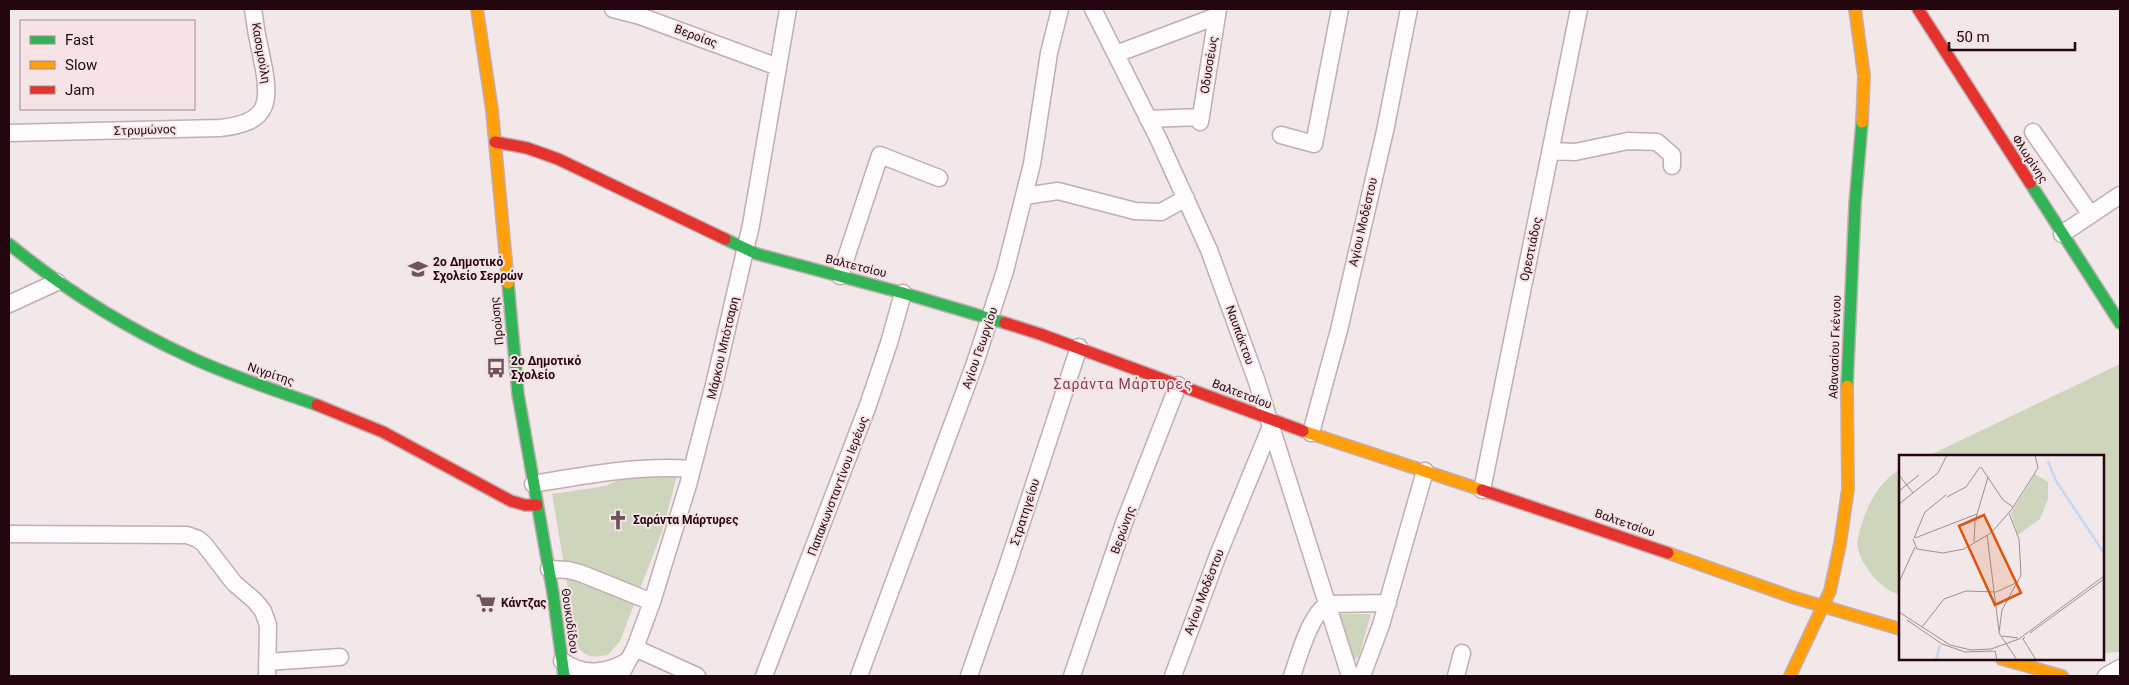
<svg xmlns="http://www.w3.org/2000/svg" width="2129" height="685" font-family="Roboto,sans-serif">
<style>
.green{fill:#ced5bd}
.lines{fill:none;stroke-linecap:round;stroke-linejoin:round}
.street-casing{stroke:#c2adb1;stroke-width:19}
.fast-casing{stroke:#c2adb1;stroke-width:14}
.slow-casing{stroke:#c2adb1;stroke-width:14}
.jam-casing{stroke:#c2adb1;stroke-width:14}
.street{stroke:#fdfbfc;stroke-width:16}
.fast{stroke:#30b455;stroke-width:11}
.slow{stroke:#ff9f0a;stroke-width:11}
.jam{stroke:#e5322d;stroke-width:11}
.labels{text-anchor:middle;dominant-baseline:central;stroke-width:4;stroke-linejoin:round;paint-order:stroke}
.street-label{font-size:12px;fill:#24070e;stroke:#f6e3e6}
.poi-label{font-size:12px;font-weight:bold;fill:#24070e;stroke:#f6e3e6;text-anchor:start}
.neighbourhood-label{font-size:14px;letter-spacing:1px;fill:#853d4d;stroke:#f6e3e6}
.inset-river{fill:none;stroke:#c4d9f1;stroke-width:2.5}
.inset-road{fill:none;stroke:#a08d91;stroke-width:1}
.view{fill:#de550c;fill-opacity:0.15;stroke:#de550c;stroke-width:2.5}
.inset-edge{fill:none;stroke:#24070e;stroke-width:2.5}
</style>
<rect width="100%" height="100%" fill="#f2e7e9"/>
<!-- green -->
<path class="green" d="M2120 364V652L2103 653V456H1928Z
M1900 469V595C1880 589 1859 564 1857 543 1863 513 1874 486 1900 469Z
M678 472 662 532 620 641 608 655C594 657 587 659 578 647L552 494 606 486 624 477Z
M1338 614H1371L1359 656 1356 659 1352 657Z"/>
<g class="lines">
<defs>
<path id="street" d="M613 9 640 16 778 67
M1093 9 1158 138 1209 250 1256 379 1350 676
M1116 54 1217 16
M1148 119 1201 117
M1200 122 1218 9
M2033 132 2091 215
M9 133 220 128C270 123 271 102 262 59 258 42 255 25 253 9
M1281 135 1314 144 1340 9
M1551 151 1575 152 1628 141 1657 142 1672 155V166
M1025 196 1058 191 1135 211 1161 212 1186 198
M2062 234 2120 195
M840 276 880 155 939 178
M9 304 57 282
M1311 433 1339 330 1385 131 1409 9
M533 484C587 475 638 465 692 469
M1482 490 1579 9
M9 534 187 535 198 539 204 544 234 583 255 601 263 611 268 625 267 676
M549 569 568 570 580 573 652 602
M635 648 697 676
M562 661C584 676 605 674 628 661
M267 662 340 657
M620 676 635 648 652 602 688 485 714 385 751 225 788 9
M764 676 867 408 889 343 903 293
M859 676 975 363 1005 271 1032 164 1049 53 1060 9
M969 676 1007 567 1079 347
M1072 676 1124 523 1178 385
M1173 676 1218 555 1271 426
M1292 676C1299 656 1310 614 1328 604L1388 603
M1362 676 1381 625 1425 471
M1456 676 1462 653
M2106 676 2120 668"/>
<path id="fast" d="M2030 183 2120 323
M725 239 757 254 903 293 1005 323
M9 244C65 290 126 328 192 358 233 377 275 390 317 405
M508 283 518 394 553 593 564 676
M1847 386 1855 204 1862 122"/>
<path id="slow" d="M477 9 492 110 508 283
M1855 9 1864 76 1862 122
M1303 431 1482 490
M1668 553 1792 597 1900 629
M2002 659 2062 676
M1790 676 1830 591 1840 544 1848 489 1847 386"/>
<path id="jam" d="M1918 9 2030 183
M495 142 527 148 558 159 725 239
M1005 323 1040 334 1303 431
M317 405 383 432 511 501 525 505H537
M1482 490 1668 553"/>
</defs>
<!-- street casing -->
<use href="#street" class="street-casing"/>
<!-- fast casing -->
<use href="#fast" class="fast-casing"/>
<!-- slow casing -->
<use href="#slow" class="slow-casing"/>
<!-- jam casing -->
<use href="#jam" class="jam-casing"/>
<!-- street -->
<use href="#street" class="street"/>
<!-- fast -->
<use href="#fast" class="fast"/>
<!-- slow -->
<use href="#slow" class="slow"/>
<!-- jam -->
<use href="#jam" class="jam"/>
</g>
<!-- icons -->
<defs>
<symbol id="school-bare" viewBox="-9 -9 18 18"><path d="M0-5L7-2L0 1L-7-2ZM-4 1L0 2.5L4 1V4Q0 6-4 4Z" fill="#6c555b" stroke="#f6e3e6" stroke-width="2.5" paint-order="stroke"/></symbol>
<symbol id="bus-bare" viewBox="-9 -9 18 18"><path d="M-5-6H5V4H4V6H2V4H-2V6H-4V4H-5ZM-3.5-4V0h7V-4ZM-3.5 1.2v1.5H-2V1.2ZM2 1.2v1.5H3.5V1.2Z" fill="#6c555b" stroke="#f6e3e6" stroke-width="2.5" paint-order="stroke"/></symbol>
<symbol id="church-bare" viewBox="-9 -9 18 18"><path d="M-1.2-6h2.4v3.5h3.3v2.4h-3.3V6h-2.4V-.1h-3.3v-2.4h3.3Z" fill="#6c555b" stroke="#f6e3e6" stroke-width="2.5" paint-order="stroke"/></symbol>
<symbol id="supermarket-bare" viewBox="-9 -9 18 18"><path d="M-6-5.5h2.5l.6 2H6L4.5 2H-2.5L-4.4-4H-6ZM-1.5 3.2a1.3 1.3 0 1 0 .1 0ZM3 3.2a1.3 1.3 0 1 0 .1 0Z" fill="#6c555b" stroke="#f6e3e6" stroke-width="2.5" paint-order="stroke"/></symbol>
</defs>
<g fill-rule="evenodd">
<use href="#school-bare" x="404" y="255" width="28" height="28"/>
<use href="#bus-bare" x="482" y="354" width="28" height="28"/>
<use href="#church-bare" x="604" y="506" width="28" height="28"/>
<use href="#supermarket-bare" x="472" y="589" width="28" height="28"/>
</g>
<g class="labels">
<!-- street labels -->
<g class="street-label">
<text transform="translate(696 36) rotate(20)">Βεροίας</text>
<text transform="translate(261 53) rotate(80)">Κασομούλη</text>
<text transform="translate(1209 65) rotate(-81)">Οδυσσέως</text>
<text transform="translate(145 130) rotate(-2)">Στρυμώνος</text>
<text transform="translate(2030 159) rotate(57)">Φλωρίνης</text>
<text transform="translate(1363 222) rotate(-77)">Αγίου Μοδέστου</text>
<text transform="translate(1531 249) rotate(-78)">Ορεστιάδος</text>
<text transform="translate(856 266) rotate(14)">Βαλτετσίου</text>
<text transform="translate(497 321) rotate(-96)">Προύσης</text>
<text transform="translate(1240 335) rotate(70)">Ναυπάκτου</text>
<text transform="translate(1835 347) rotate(-88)">Αθανασίου Γκένιου</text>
<text transform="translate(723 348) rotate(-77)">Μάρκου Μπότσαρη</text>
<text transform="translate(980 348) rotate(-71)">Αγίου Γεωργίου</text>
<text transform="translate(271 374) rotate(19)">Νιγρίτης</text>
<text transform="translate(1242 394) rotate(21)">Βαλτετσίου</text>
<text transform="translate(838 486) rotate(-69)">Παπακωνσταντίνου Ιερέως</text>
<text transform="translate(1025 512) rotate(-72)">Στρατηγείου</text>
<text transform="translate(1625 523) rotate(19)">Βαλτετσίου</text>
<text transform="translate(1123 530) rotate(-70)">Βερώνης</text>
<text transform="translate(1204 592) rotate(-69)">Αγίου Μοδέστου</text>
<text transform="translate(570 621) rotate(82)">Θουκυδίδου</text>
</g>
<!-- poi labels -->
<g class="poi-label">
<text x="433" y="262">2ο Δημοτικό<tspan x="433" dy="14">Σχολείο Σερρών</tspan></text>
<text x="511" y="361">2ο Δημοτικό<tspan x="511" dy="14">Σχολείο</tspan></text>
<text x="633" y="520">Σαράντα Μάρτυρες</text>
<text x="501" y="603">Κάντζας</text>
</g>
<!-- neighbourhood labels -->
<g class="neighbourhood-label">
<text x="1123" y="384">Σαράντα Μάρτυρες</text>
</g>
</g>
<!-- overview -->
<g transform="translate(1899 455)">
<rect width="205" height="205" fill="#f2e7e9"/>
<path d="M136 19 149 27V44L141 64 119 80 112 58Z" fill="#ced5bd"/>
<path class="inset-river" d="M149 6 157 26 205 98M37 205 41 190"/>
<path class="inset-road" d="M82 12 104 45 114 52M0 20 14 38M0 36 20 20M48 42 67 32 81 12M0 49 39 18 48 0M110 58 120 84 122 120 103 155 100 178 118 205M88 80 100 176M15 83 26 57 47 40M16 83 78 59M14 84 18 94 44 98 65 94 92 78 113 54 139 13 136 0M75 87 76 66 89 22M0 127 16 92M0 157 51 190 72 195 92 194 120 184 205 121M8 165 43 189 66 197 96 196 98 205M23 172 45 144 67 136 97 137 117 128M131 178 205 124M103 181 119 183M126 182 124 184 137 205"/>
<path class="view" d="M85 60 122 138 96 150 60 71Z"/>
<rect width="205" height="205" class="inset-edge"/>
</g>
<!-- border -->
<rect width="2129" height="685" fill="none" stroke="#24070e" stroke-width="20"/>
<!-- legend -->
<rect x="20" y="20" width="175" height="90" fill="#f6e3e6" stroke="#a28b90"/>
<rect x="30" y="36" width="25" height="8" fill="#30b455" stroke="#a28b90"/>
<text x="65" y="45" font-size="15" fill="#24070e">Fast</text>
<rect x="30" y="61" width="25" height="8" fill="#ff9f0a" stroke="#a28b90"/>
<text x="65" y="70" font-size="15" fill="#24070e">Slow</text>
<rect x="30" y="86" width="25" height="8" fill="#e5322d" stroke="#a28b90"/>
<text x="65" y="95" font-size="15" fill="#24070e">Jam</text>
<!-- scale -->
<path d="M1949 42v8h126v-8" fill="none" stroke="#24070e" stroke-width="2.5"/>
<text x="1956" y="42" font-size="15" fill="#24070e" stroke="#f6e3e6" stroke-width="4" paint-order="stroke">50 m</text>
</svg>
